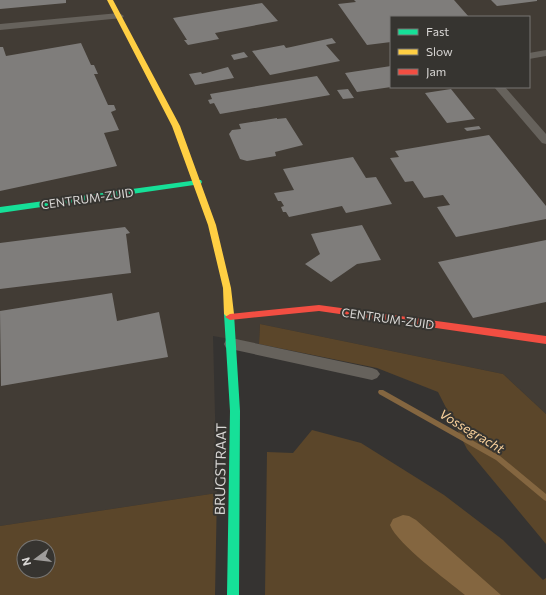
<svg xmlns="http://www.w3.org/2000/svg" width="546" height="595" font-family="Commissioner,sans-serif">
<style>
.built{fill:#423c35;fill-rule:evenodd}
.green{fill:#5b462a;fill-rule:evenodd}
.water{fill:#846640}
.lines{fill:none;stroke-linecap:round;stroke-linejoin:round}
.stream{fill:#846640;fill-rule:evenodd}
.building{fill:#7f7d7b}
.street{fill:#66625c;fill-rule:evenodd}
.fast{fill:#16e098;fill-rule:evenodd}
.slow{fill:#ffcf43;fill-rule:evenodd}
.jam{fill:#f24e42;fill-rule:evenodd}
.labels{text-anchor:middle;dominant-baseline:central;stroke-width:4;stroke-linejoin:round;paint-order:stroke}
.street-label{font-size:12px;fill:#d8d6d4;stroke:#363430}
.water-label{font-size:13px;font-style:italic;fill:#f8d09b;stroke:#363430}
.near-street-label{font-size:14px;fill:#d8d6d4;stroke:#363430}
</style>
<rect width="100%" height="100%" fill="#353331"/>
<!-- built -->
<path class="built" d="M0 0H546V414L503 374 260 324 259 344 213 336 217 493 0 526ZM391 17H529V87H391Z"/>
<!-- green -->
<path class="green" d="M260 324 503 374 546 414V544L467 449 438 392 377 368 259 344Z
M312 430 361 443 444 495 503 540 543 580 546 578V595H265L267 452 293 453Z
M217 493 215 595H0V526ZM24 547H48V571H24Z"/>
<!-- water -->
<path class="water" d="M403 515 409 516 416 520 501 595H465C447 580 398 545 390 525L393 519Z"/>
<g class="lines">
<!-- stream -->
<path class="stream" d="M379 390H383L500 456 546 494V501L544 500 496 460 379 394 378 392Z"/>
</g>
<!-- building -->
<path class="building" d="M0 0H66V3L0 9Z
M354 0H454L469 17H391V42L367 45 338 4 356 2Z
M491 0H537V1L497 6Z
M262 3 278 21 215 33 219 39 188 45 184 40H187L173 18Z
M332 38 336 43 326 45 340 61 270 75 252 51 284 45 286 48 291 47Z
M81 43 91 65H94L98 74H94L108 105H114L116 110 111 112 119 130 104 133 117 166 0 191V47H3L6 56Z
M244 52 248 57 234 60 231 55Z
M391 66V87L357 92 345 73Z
M228 67 234 78 195 85 189 74 201 72 202 74Z
M317 76 330 95 220 114 214 103 210 104 208 100 212 99 210 94Z
M348 89 354 98 343 99 337 90Z
M451 89 475 119 447 123 425 93Z
M277 118V119L286 118 303 145 275 152 276 156 247 161 240 159 229 134 232 130 241 129 239 124Z
M479 126 481 129 467 131 464 128Z
M489 135 546 206V219L456 237 437 207 450 205 443 195 424 198 413 181 405 182 390 158 399 157 395 151Z
M353 157 366 178 376 177 392 204 346 213 342 206 289 217 286 212H283L281 207 284 206 281 201H278L274 193 294 190 283 169Z
M362 225 381 260 357 264 331 282 305 264 320 254 311 234Z
M125 227 130 233 126 234 131 273 0 289V243Z
M546 240V302L473 318 438 262Z
M112 293 117 321 159 312 168 357 1 386 0 311Z"/>
<g class="lines">
<!-- street -->
<path class="street" d="M119 13 124 16 122 18 0 30V24Z
M546 50V56L529 59V53Z
M494 87H505L546 134V144L542 143Z
M231 338 372 368 377 370 380 374 377 378 372 380 226 348 224 344 226 340Z"/>
<!-- fast -->
<path class="fast" d="M198 180H201L202 182 201 184 0 213V207Z
M229 311 234 314 240 411 239 595H227L230 411 224 314Z"/>
<!-- slow -->
<path class="slow" d="M107 0H113L180 126 216 225 231 288 234 314 232 316H226L224 314 223 288 208 225 172 126Z"/>
<!-- jam -->
<path class="jam" d="M319 305 546 336V344L319 311 230 320 225 317 230 314Z"/>
</g>
<g class="labels">
<!-- street labels -->
<g class="street-label">
<text transform="translate(87 198) rotate(-8)">CENTRUM-ZUID</text>
<text transform="translate(388 318) rotate(8)">CENTRUM-ZUID</text>
</g>
<!-- water labels -->
<g class="water-label">
<text transform="translate(472 431) rotate(31)">Vossegracht</text>
</g>
<!-- near-street labels -->
<g class="near-street-label">
<text transform="translate(220 469) rotate(-89)">BRUGSTRAAT</text>
</g>
</g>
<!-- legend -->
<rect x="390" y="16" width="140" height="72" fill="#363430" stroke="#777572"/>
<rect x="398" y="29" width="20" height="6" fill="#16e098" stroke="#777572"/>
<text x="426" y="36" font-size="12" fill="#d8d6d4">Fast</text>
<rect x="398" y="49" width="20" height="6" fill="#ffcf43" stroke="#777572"/>
<text x="426" y="56" font-size="12" fill="#d8d6d4">Slow</text>
<rect x="398" y="69" width="20" height="6" fill="#f24e42" stroke="#777572"/>
<text x="426" y="76" font-size="12" fill="#d8d6d4">Jam</text>
<!-- north arrow -->
<g transform="translate(36 559) rotate(255)"><circle r="19" fill="#363430" stroke="#777572"/>
<path d="M0-3L7 15L0 10L-7 15Z" fill="#9f9d9b"/>
<text y="-6" font-size="11" font-weight="bold" text-anchor="middle" fill="#d8d6d4">N</text>
</g>
</svg>
